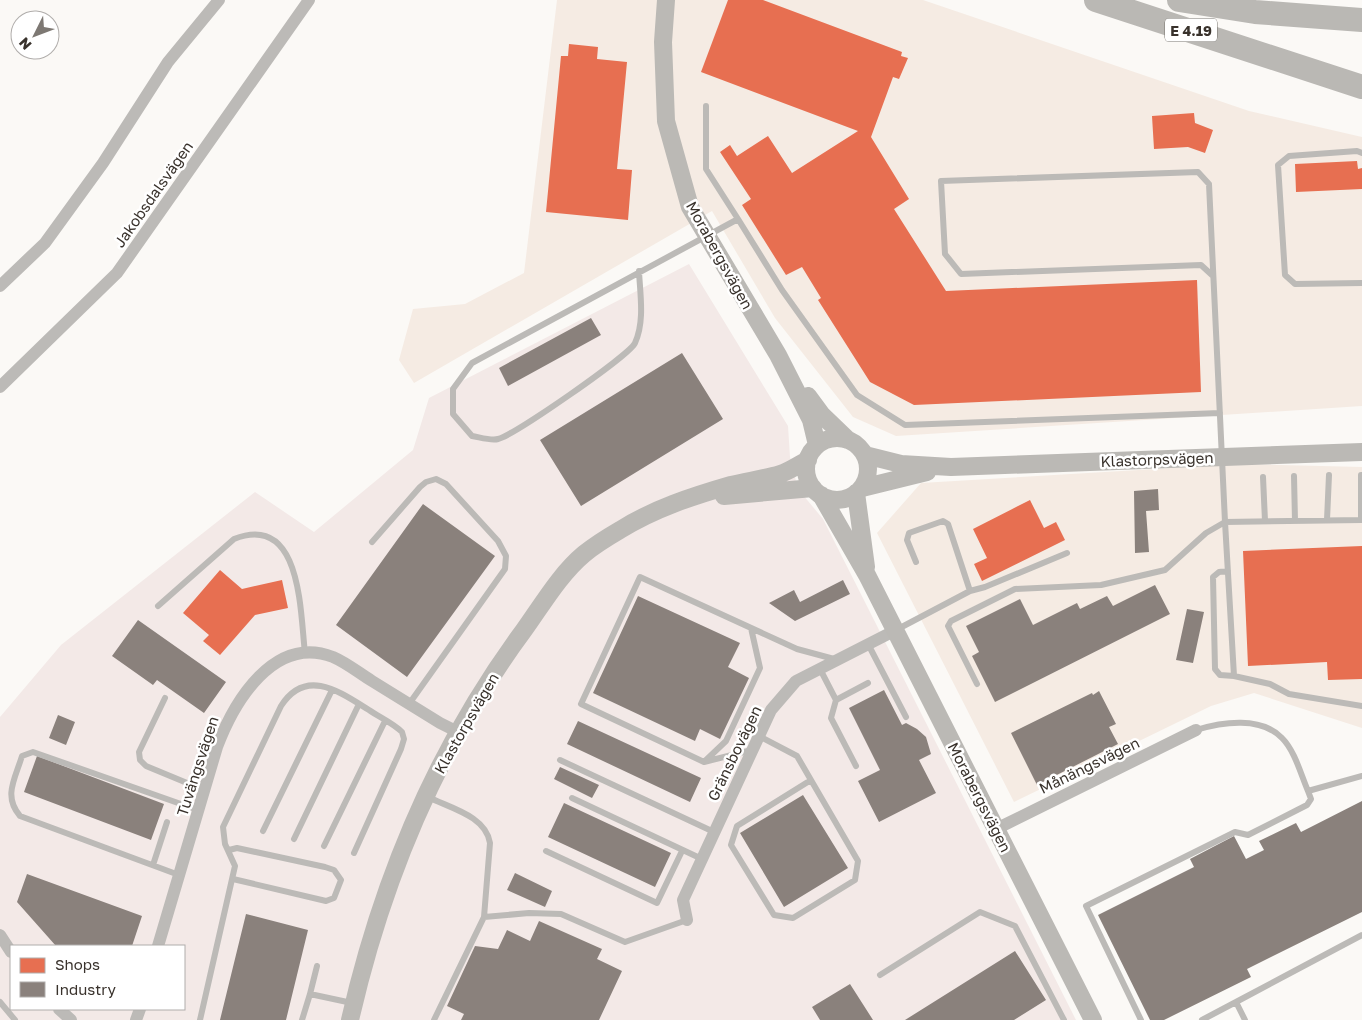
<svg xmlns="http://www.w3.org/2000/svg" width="1362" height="1020" font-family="'Golos Text',sans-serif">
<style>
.built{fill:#f5ebe3}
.industrial{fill:#f3e9e7;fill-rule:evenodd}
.shops{fill:#e76f51}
.industry{fill:#8a817c}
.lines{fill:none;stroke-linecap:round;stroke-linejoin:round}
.lane{stroke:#bcbab7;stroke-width:6}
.street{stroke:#bcbab7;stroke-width:12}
.secondary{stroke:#bbb9b5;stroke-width:18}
.highway{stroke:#bab8b4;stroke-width:24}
.labels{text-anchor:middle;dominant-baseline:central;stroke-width:5;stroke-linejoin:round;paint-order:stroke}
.shield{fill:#fff;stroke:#74706b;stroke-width:1}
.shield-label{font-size:14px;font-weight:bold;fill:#39322c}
.street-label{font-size:15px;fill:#39322c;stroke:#fff}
</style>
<rect width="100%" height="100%" fill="#fbf9f6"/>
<!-- built -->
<path class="built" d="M557 0H923L1249 111 1362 137V406L896 436 853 417 775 318 712 211 414 383 399 360 413 309 465 304 524 273Z
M1240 464 1362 467V728L1254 693 1211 706 1014 802 877 533 921 483Z"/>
<!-- industrial -->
<path class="industrial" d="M689 264 788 426 790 457 798 489 823 519 1076 1020H0V717L61 645 255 492 314 532 413 450 429 398ZM11 946H184V1009H11Z"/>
<!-- shops -->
<path class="shops" d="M728 0H763L902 52 901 56 908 58 899 79 893 77 871 137 909 199 894 209 946 291 1197 280 1201 392 914 405 870 382 818 300 821 298 802 267 786 275 742 205 751 199 720 152 730 145 737 156 768 136 792 173 858 131 701 72Z
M569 44 598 47 597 59 627 62 617 169 632 170 628 220 546 212 561 56H568Z
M1194 113 1195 123 1213 130 1205 153 1188 147 1154 149 1152 116Z
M1357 161 1358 169 1362 168V189L1296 192 1295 164Z
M1030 500 1044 528 1056 522 1065 540 982 581 974 564 987 558 973 529Z
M1362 546V679L1328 680 1327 662 1248 666 1243 551Z
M220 570 242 589 282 580 288 608 255 615 220 655 203 641 209 635 183 613Z"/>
<!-- industry -->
<path class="industry" d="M591 318 601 335 508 386 499 368Z
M682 353 723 419 581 506 540 440Z
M1158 489 1159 510 1146 511 1149 552 1135 553 1134 491Z
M423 504 495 556 407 677 336 625Z
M843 580 850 594 795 621 769 603 794 590 800 602Z
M1155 585 1170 614 995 702 972 656 979 652 966 626 1020 599 1033 625 1077 603 1080 609 1107 596 1113 606Z
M638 596 740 643 728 667 749 678 720 739 700 729 695 741 593 693Z
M1187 609 1204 612 1193 663 1176 660Z
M138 620 226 682 204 713 157 680 153 685 112 656Z
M884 690 902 725 906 723 917 729 926 737 931 754 919 760 936 793 879 822 858 781 880 770 849 708Z
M1099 691 1116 724 1109 727 1118 744 1037 785 1011 733 1092 693 1093 695Z
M58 715 75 722 66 745 49 738Z
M578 721 701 778 690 802 567 744Z
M37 756 164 804 151 840 24 792Z
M560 767 599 785 592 798 554 779Z
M803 795 848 868 784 907 740 833Z
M1362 801V912L1247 969 1251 977 1164 1020H1150L1098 915 1194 867 1190 859 1234 836 1246 859 1264 850 1259 841 1296 823 1301 832Z
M564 803 671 853 655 887 548 837Z
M515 873 552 891 545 907 507 890Z
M27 874 142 916 132 946H56L17 902Z
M246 914 308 930 286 1020H220Z
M539 921 602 949 597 959 622 971 599 1020H461L464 1014 447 1006 475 946 498 949 507 930 530 941Z
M1015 951 1046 1000 1014 1020H905Z
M850 984 873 1020H820L812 1007Z"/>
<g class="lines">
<!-- lane -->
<path class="lane" d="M706 106V169L738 219
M1362 153 1357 151 1289 156 1278 165 1285 275 1295 284 1362 283
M639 271C640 294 645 321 635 343 630 355 513 436 498 439 491 441 479 437 472 436L453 414V389L472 363 738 219 782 290 857 395 905 425 1220 413
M1213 276 1201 265 961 274 945 254 941 181 1198 172 1209 184 1225 522 1362 520
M1294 476 1295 521
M1263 477 1265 521
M1327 520 1329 475
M1361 520V475
M372 542 420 487 426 482 436 479 446 484 498 541 506 556 505 569 409 704
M916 562 907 540 909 533 943 521 948 524 970 591
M1228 571 1219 572 1213 577 1215 669 1220 675 1234 676
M158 606 234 539C302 512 300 612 305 653
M896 630 970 591 985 587 1067 553
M868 644 906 717
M820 669 836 700 831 718 856 766
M977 684 948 626 951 621 1015 589 1101 585 1165 570 1206 533 1225 522 1234 676 1270 684 1289 694 1362 706
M165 698 139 752 140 760 146 766 204 790
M836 700 868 683
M1196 730C1222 722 1261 716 1282 738 1295 751 1301 775 1308 791
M759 736 797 756 858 861 855 880 793 918 774 915 731 845 737 826 811 780
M752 750 704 762 581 704 640 577 797 649 834 659
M560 760 714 832
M705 761 726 741 760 668 751 628
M428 797C450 808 486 816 490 843L484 917
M572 798 702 859
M263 831 332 690
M294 839 359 704
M324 846 385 721
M229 850 237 848 325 867 334 870 341 880 334 898 326 901 233 879
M546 851 657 903 682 851
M153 865 167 822
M179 875 20 816C3 796 15 779 22 756L33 752 198 810
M880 975 980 912 1015 926 1064 1020
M310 994 317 966
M0 1002 15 1020
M1236 1002 1362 935
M200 1020 235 866 225 844 223 827 281 706C306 667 340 692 369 710 379 717 393 723 402 732L404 739 401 749 354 853
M302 1020 310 994 352 1003
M434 1020 484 917 529 913 561 914 625 942 687 920
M1141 1020 1086 906 1235 832 1248 835 1307 805 1311 799 1308 791 1362 776
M1202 1020 1236 1002 1245 1020"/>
<!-- street -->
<path class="street" d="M0 286 45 243 103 163 168 62 219 0
M0 387 117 273 309 0
M996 829 1196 730
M687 920 683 900 771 710 796 681 896 630
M0 935 11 952
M158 946 217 747C234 702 274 634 333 657 347 663 359 673 372 681 395 695 417 709 440 723L458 732
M59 1009 71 1020
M136 1020 140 1009"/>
<!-- secondary -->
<path class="secondary" d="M666 0 663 42 666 121 690 207 778 355 811 420 817 445
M808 396 822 415 848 440
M806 469a31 31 0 1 1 62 0a31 31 0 1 1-62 0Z
M865 455 901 464 951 467 1362 452
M862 488 927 472
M856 493 866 567
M821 495 867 575 1093 1020
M724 496 813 488
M350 1020C382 880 438 746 524 630 542 605 560 574 584 554 595 545 608 537 620 530 653 509 693 496 731 485 747 481 764 479 780 474 790 471 799 464 808 460"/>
<!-- highway -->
<path class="highway" d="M1096 0 1362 87
M1179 0 1255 12 1362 20"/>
</g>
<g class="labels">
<!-- shield labels -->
<rect class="shield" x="1165" y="18.5" width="52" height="23" rx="4"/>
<g class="shield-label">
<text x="1191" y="30">E 4.19</text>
</g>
<!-- street labels -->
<g class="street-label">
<text transform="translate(153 194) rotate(-55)">Jakobsdalsvägen</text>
<text transform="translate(720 255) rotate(61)">Morabergsvägen</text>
<text transform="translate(1157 459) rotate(-2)">Klastorpsvägen</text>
<text transform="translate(466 723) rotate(-60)">Klastorpsvägen</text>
<text transform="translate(734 753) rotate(-64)">Gränsbovägen</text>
<text transform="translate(1089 765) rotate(-26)">Månängsvägen</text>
<text transform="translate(197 766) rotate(-72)">Tuvängsvägen</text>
<text transform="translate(980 797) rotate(63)">Morabergsvägen</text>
</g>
</g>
<!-- legend -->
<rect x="10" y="945" width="175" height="65" fill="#ffffff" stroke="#b0adab"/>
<rect x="20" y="958" width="25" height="15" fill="#e76f51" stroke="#b0adab"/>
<text x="55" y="970" font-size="15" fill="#39322c">Shops</text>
<rect x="20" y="982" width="25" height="15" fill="#8a817c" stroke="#b0adab"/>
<text x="55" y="995" font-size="15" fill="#39322c">Industry</text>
<!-- north arrow -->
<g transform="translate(35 35) rotate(228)"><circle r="24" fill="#ffffff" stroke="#b0adab"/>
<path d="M0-4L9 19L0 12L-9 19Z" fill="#7d7873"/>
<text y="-8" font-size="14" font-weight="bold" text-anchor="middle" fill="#39322c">N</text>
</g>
</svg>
